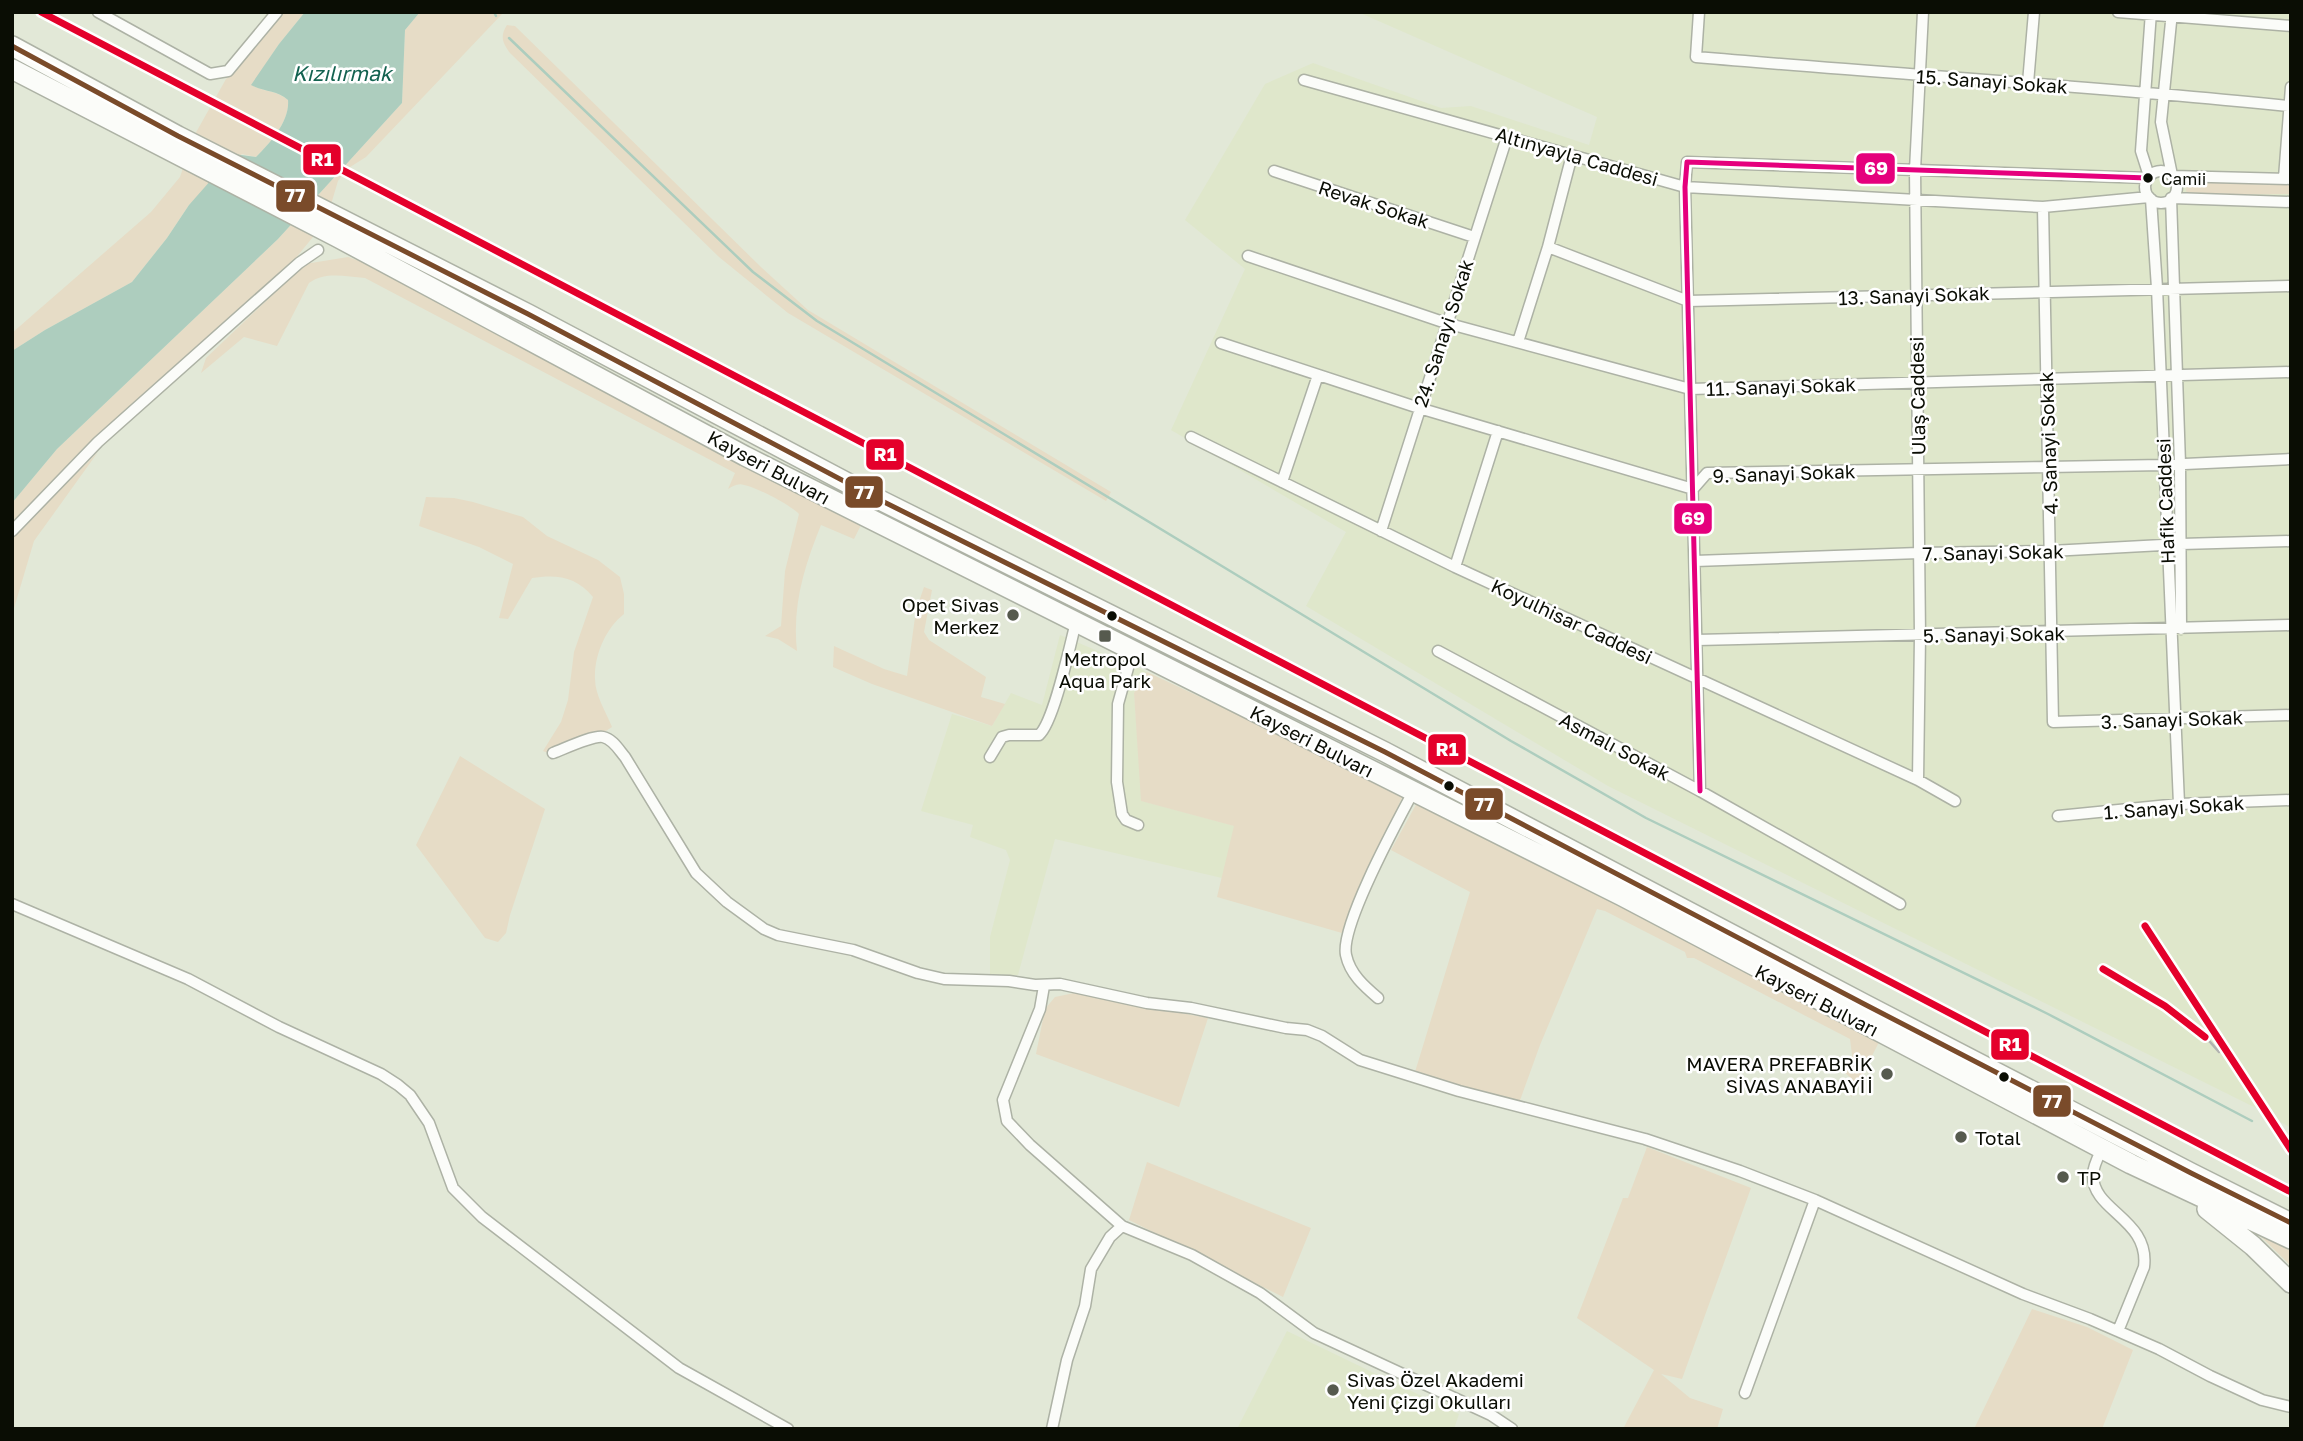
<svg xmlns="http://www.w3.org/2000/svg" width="2303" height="1441" font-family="'Golos Text',sans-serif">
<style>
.built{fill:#dfe7cb}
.green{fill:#e6dcc6}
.water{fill:#adcdbe}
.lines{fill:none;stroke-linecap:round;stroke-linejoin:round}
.stream{stroke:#adcdbe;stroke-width:2.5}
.minor-casing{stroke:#adb2a5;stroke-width:13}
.trunk-casing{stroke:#adb2a5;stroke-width:22}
.minor{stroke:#fbfcf9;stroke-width:10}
.trunk{stroke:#fbfcf9;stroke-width:19}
.rail{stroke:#b2b3b0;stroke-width:2.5}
.bus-1-casing{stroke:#fff;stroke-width:10}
.bus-2-casing{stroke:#fff;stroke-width:10}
.bus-1{stroke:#7a4b2a;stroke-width:5}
.bus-2{stroke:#e5007d;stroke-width:5}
.rail-1-casing{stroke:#fff;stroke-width:12}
.rail-1{stroke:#e4002b;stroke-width:7}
.bus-dot{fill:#0a0d04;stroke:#fff;stroke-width:2.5}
.poi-dot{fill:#565a4e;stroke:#fff;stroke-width:2.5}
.labels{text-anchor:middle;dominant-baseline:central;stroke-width:5;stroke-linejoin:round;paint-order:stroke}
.bus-label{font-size:17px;fill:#0a0d04;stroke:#fff;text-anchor:start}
.street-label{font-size:19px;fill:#0a0d04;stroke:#fff}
.poi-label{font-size:19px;fill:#0a0d04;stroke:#fff;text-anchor:start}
.water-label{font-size:21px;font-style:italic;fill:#136250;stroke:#fff}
.line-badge{stroke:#fff;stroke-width:2.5}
.badge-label{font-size:19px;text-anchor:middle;font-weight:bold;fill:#fff}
</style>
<rect width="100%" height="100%" fill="#e2e8d7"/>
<!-- built -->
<path class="built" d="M1358 12H2291V1128L2258 1109 1608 786 1306 606 1346 532 1171 430 1245 269 1185 220 1265 84 1313 63 1441 108 1471 106 1589 145 1597 117Z
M1060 635 1147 672 1134 693 1142 801 1235 826 1222 878 1055 839 1018 975 990 976V937L1010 860 1006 850 970 837 973 825 921 811 952 714 992 726 1011 693 1042 705Z
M1287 1331 1459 1414 1454 1429H1237Z"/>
<!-- green -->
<path class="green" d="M281 12H305L279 44 252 85C263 92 277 90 288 100 290 121 270 143 256 157L242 154 189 205 167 238 132 282 45 330 12 351V333L151 212 180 177 194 136 226 79Z
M420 12H504L366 157 347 169 338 181 326 221 295 259 94 438 12 523V503L57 449 278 239 402 103 405 30Z
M507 25 515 26 762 268 808 310 1111 492 1106 501 788 313 719 257 510 53C502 42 500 36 507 25Z
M2187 177 2291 184V194L2189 195 2186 191Z
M348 257 368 264 861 525 854 539 821 525C804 567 792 606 797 651L778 639 765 636 781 626 785 571 799 514C789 504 758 488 744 485 738 483 733 486 728 489L735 473 365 278C346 277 326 271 309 283L277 346 244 337 201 373 206 358 305 264Z
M98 452 34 541 12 615V538Z
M426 497 454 498 473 502 523 517 547 536 598 560 620 577 624 594V614C606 628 594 655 595 679 595 695 606 712 612 727L575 751 558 757 543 751 561 722 568 700 574 652 593 597C577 577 557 574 532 578L508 619 499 618 513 564 479 547 419 526Z
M924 587 932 590 924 632 929 640 986 677 981 697 1005 704 992 726 872 684 833 667 834 646 884 669 907 676 916 610Z
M1147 672 1404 793 1342 933 1217 897 1234 826 1141 801 1134 693Z
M460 756 545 809 510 915 506 933 498 942 485 938 416 845Z
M1418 801 1879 1042 1851 1098V1078L1844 1072 1853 1063 1850 1039 1694 958H1687L1685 952 1605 911 1597 909 1540 1045 1519 1103 1415 1072 1470 892 1391 850Z
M1074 993 1208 1018 1179 1107 1036 1054 1045 1009 1055 997Z
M1647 1147 1751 1188 1682 1379 1661 1374 1690 1398 1723 1409 1717 1429H1623L1654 1370 1577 1318 1623 1198H1628Z
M1147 1162 1311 1228 1283 1297 1129 1220Z
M2253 1229 2291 1247V1266Z
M2032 1309 2087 1327 2133 1350 2102 1429H1974Z"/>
<!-- water -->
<path class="water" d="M305 12H420L405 30 402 103 278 239 57 449 12 503V351L45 330 132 282 167 238 189 205 234 154 256 157C270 143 290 121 288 100 277 90 264 92 251 85L279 44Z"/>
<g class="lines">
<!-- stream -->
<path class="stream" d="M494 12 496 16
M509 38 753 272 817 321 1511 741 1646 818 2048 1014 2252 1121"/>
<defs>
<path id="minor" d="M98 12 210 74 228 71 277 12
M1699 12 1696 57C1893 74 2091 86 2288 106
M2118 12 2291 26
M2172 12 2161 122 2172 175
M1304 80 1685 187 2043 207 2149 197
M2028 83 2034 12
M1274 171 1474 237
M2145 187a16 16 0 1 1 32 0a16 16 0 1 1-32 0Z
M2149 176 2141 151 2151 12
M2173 176 2291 179
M2284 178 2291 87
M2171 198 2180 464 2181 629
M2172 198 2291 202
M2151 199 2157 288 2179 804
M2043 207 2053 722 2291 715
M1548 247 1688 301 2291 286
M1248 256 1446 323 1690 389 2291 372
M1518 342 1548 247 1572 155
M1221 343 1419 408 1693 489 1707 473 2163 465 2291 459
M1191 437 1455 567 1918 780 1955 801
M1282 482 1318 375
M12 531 98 442 299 263 318 250
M1381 531 1507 137
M1695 561 1919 553 2051 551 2181 544 2291 541
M1455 567 1498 431
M1697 640 2291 625
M1133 650 1118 704 1117 782 1122 814 1126 820 1138 825
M1438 651 1700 791 1900 904
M553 753C564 749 593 735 603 737 613 739 619 750 625 757L696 873 727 902 764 929 778 935 853 950 918 973 944 979 1009 981 1035 985 1060 984 1147 1003 1191 1008 1286 1028 1307 1030 1322 1036 1360 1060 1459 1091 1645 1139 1740 1171 1815 1200 2023 1294 2090 1319 2159 1349 2210 1376 2262 1400 2291 1407
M990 757 1002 737 1009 735H1039C1054 722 1070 645 1076 622
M1918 780 1920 636 1915 170 1923 12
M1700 791 1685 187 1687 162 2148 178
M2058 816 2179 804 2291 800
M12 904 188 979 279 1027 381 1074 398 1085 410 1095 429 1123 453 1188 482 1217 679 1368 788 1429
M1044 986 1040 1009 1003 1100 1007 1121 1030 1145 1122 1226 1192 1255 1260 1293 1314 1333 1491 1415 1512 1429
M1378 998C1364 986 1350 974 1346 955 1340 926 1397 822 1413 792
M2102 1149C2098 1157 2093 1166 2093 1175 2092 1211 2150 1219 2144 1267L2118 1331
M1745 1393 1815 1200
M1052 1429 1067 1360 1085 1306 1091 1269 1110 1237 1122 1226"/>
<path id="trunk" d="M12 46 178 136 528 314 874 497 1385 752 1866 1005 2191 1173 2291 1223
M12 69 337 237 745 456 1622 896 2131 1164 2291 1239
M2207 1209 2253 1246 2291 1283"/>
</defs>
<!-- minor casing -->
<use href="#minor" class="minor-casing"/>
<!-- trunk casing -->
<use href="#trunk" class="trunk-casing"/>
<!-- minor -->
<use href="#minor" class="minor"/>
<!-- trunk -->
<use href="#trunk" class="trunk"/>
<!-- rail -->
<path class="rail" d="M2145 926 2291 1150
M2103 969C2143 992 2189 1015 2219 1052"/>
<defs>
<path id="bus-1" d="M12 46 178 136 528 314 874 497 1385 752 1866 1005 2191 1173 2291 1223"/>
<path id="bus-2" d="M1700 791 1685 187 1687 162 2148 178"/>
</defs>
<!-- bus-1 casing -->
<use href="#bus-1" class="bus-1-casing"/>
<!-- bus-2 casing -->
<use href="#bus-2" class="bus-2-casing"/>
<!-- bus-1 -->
<use href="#bus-1" class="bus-1"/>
<!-- bus-2 -->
<use href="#bus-2" class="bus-2"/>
<defs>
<path id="rail-1" d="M41 12 2291 1192
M2145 926 2291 1150
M2103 969 2165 1006 2205 1037"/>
</defs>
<!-- rail-1 casing -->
<use href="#rail-1" class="rail-1-casing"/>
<!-- rail-1 -->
<use href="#rail-1" class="rail-1"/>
</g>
<!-- markers -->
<g class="bus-dot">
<circle cx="2148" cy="178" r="6"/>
<circle cx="1112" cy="616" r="6"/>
<circle cx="1449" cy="786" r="6"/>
<circle cx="2004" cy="1077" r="6"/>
</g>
<g class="poi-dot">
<circle cx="1013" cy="615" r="7"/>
<rect x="1098" y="629" width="14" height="14" rx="3.5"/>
<circle cx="1887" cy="1074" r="7"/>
<circle cx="1961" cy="1137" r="7"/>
<circle cx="2063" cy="1177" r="7"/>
<circle cx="1333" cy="1390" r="7"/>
</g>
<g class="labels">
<!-- bus labels -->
<g class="bus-label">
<text x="2161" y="178">Camii</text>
</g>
<!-- street labels -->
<g class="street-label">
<text transform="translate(1992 81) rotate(4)">15. Sanayi Sokak</text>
<text transform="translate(1577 156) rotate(16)">Altınyayla Caddesi</text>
<text transform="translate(1374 204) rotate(18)">Revak Sokak</text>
<text transform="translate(1914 295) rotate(-2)">13. Sanayi Sokak</text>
<text transform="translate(1443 333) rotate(-72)">24. Sanayi Sokak</text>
<text transform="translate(1781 386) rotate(-2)">11. Sanayi Sokak</text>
<text transform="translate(1917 396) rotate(-91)">Ulaş Caddesi</text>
<text transform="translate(2048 443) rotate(-92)">4. Sanayi Sokak</text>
<text transform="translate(769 467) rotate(28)">Kayseri Bulvarı</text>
<text transform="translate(1784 473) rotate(-2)">9. Sanayi Sokak</text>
<text transform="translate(2165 501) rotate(-92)">Hafik Caddesi</text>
<text transform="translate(1993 552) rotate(-1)">7. Sanayi Sokak</text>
<text transform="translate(1572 621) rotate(25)">Koyulhisar Caddesi</text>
<text transform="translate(1994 634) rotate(-1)">5. Sanayi Sokak</text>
<text transform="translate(2172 719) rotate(-2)">3. Sanayi Sokak</text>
<text transform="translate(1312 741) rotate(27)">Kayseri Bulvarı</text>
<text transform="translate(1615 746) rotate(28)">Asmalı Sokak</text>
<text transform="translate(2174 807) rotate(-4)">1. Sanayi Sokak</text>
<text transform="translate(1817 1000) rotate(27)">Kayseri Bulvarı</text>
</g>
<!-- poi labels -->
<g class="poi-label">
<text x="999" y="604" text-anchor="end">Opet Sivas<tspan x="999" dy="22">Merkez</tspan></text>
<text x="1105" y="658" text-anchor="middle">Metropol<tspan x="1105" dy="22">Aqua Park</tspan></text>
<text x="1873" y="1063" text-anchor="end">MAVERA PREFABRİK<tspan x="1873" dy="22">SİVAS ANABAYİİ</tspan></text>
<text x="1975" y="1137">Total</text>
<text x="2077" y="1177">TP</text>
<text x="1347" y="1379">Sivas Özel Akademi<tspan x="1347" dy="22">Yeni Çizgi Okulları</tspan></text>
</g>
<!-- water labels -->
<g class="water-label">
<text x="342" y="73">Kızılırmak</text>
</g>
</g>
<g class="line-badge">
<rect x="302" y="143" width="40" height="33" rx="7" fill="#e4002b"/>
<rect x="1855" y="152" width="41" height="33" rx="7" fill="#e5007d"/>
<rect x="275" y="179" width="41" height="34" rx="7" fill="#7a4b2a"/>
<rect x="865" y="438" width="40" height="33" rx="7" fill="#e4002b"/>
<rect x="844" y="475" width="40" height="34" rx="7" fill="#7a4b2a"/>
<rect x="1673" y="502" width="40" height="33" rx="7" fill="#e5007d"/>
<rect x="1427" y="733" width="40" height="33" rx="7" fill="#e4002b"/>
<rect x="1464" y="787" width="40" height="34" rx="7" fill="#7a4b2a"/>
<rect x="1990" y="1028" width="40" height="33" rx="7" fill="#e4002b"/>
<rect x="2032" y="1084" width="40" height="34" rx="7" fill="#7a4b2a"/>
</g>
<g class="badge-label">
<text x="322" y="166">R1</text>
<text x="1876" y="175">69</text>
<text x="295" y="202">77</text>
<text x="885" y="461">R1</text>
<text x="864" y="499">77</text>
<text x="1693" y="525">69</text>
<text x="1447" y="756">R1</text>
<text x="1484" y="811">77</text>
<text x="2010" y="1051">R1</text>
<text x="2052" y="1108">77</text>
</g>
<!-- border -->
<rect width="2303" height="1441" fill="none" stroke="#0a0d04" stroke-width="28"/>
</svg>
